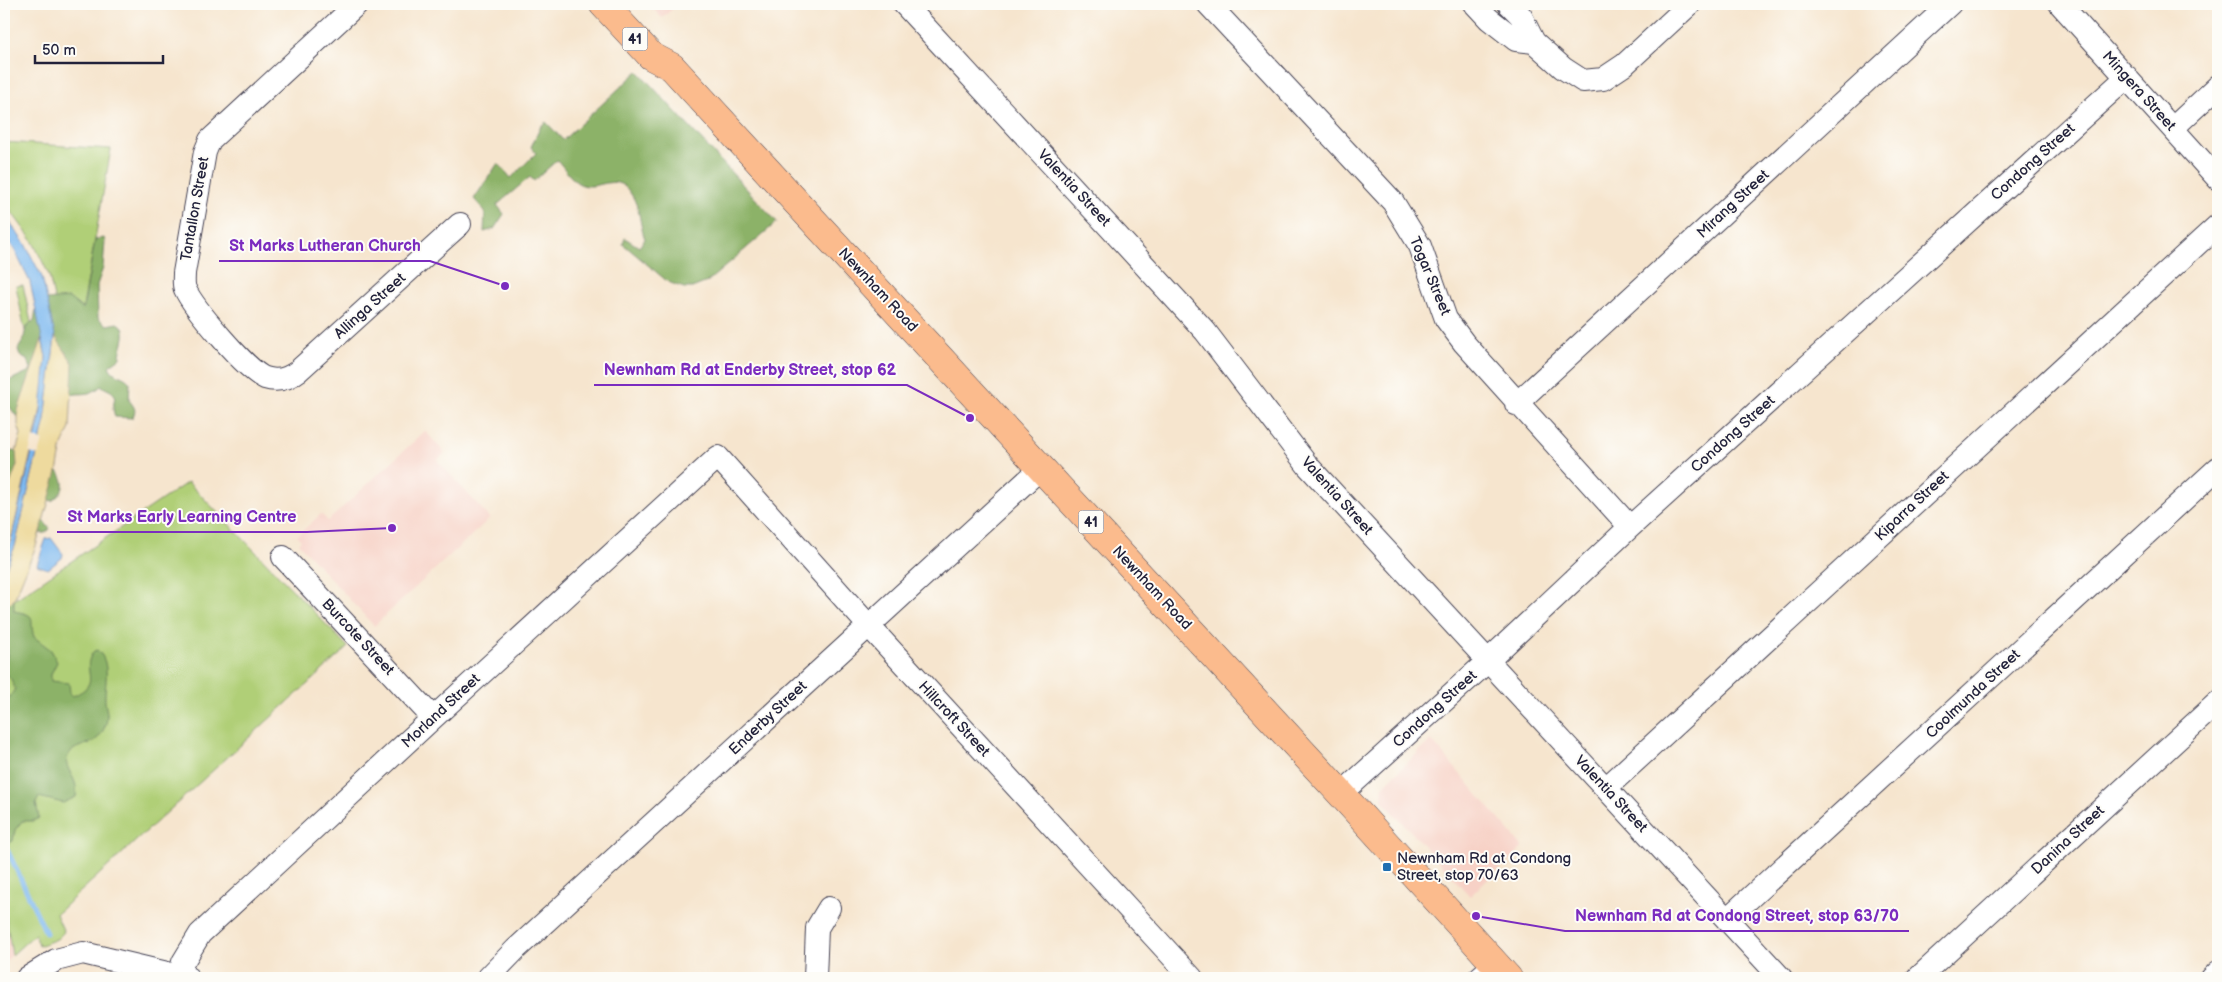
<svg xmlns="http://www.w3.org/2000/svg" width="2222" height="982" font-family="'Balsamiq Sans',sans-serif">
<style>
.built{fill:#f7d1c6}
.green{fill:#b0cf77;stroke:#697859}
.forest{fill:#8cb268;stroke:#576a52}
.sand{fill:#eeda9e;stroke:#887e6c}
.water{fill:#7eb9f0;stroke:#506e96}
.pier{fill:#f6e5ce}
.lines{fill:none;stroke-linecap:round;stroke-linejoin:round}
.stream{stroke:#7eb9f0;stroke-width:5}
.minor-casing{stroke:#423f51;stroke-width:24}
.major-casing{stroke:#423f51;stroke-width:29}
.minor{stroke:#fff;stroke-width:22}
.major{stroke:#fbbb8d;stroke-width:28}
.poi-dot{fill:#1f6fb2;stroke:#fdfcf7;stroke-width:2}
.labels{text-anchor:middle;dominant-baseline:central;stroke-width:4;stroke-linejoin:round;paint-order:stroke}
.shield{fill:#fdfcf7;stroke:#646373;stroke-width:1}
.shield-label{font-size:14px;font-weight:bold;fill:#22223b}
.street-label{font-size:15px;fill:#22223b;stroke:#fdfcf7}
.poi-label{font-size:15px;fill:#22223b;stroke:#fdfcf7;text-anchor:start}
.leader{fill:none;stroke:#7b2cbf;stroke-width:2}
.callout-dot{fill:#7b2cbf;stroke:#fdfcf7;stroke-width:2}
.callout-label{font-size:16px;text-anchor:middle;font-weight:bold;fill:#7b2cbf;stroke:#fdfcf7;stroke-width:4;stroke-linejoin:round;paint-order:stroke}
</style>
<rect width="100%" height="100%" fill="#fdfcf7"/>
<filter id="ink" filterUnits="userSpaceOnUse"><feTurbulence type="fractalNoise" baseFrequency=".02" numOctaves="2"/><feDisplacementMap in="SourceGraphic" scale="10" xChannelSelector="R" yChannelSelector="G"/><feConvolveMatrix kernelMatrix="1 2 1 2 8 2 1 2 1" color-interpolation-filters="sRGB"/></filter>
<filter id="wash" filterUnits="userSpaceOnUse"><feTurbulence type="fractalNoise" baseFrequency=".0096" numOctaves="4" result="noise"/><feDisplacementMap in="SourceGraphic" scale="20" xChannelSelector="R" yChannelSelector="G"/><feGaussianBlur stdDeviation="1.12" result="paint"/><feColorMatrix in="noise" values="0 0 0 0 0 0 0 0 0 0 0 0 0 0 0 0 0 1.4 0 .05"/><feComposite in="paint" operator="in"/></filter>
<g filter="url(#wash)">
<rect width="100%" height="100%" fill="#f6e5ce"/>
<!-- built -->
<path class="built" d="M649 4H678L662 18Z
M425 431 445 453 437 460 490 518 374 626 298 543 301 540 297 536 321 514 328 521Z
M1431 740 1523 847 1470 896 1382 800 1383 786Z
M4 905 12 955 4 963Z"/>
<!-- green -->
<path class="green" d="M4 142 111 149 73 363 62 334 49 275 32 240 4 202Z
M23 285 31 322 25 331 16 286Z
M188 482 348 647 56 914 64 932 57 939 39 946 35 934 12 955 4 905V607Z"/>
<!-- forest -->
<path class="forest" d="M638 71 777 222 707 282 692 288H684L668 282 623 244 625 238 639 247 645 239C639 224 641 209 631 194 615 169 597 194 578 183 570 178 563 166 557 160L534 181 530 177 497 205 504 214 494 229 484 232 485 211 474 199 498 163 511 178 536 153 531 147 541 126 546 122 563 140Z
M104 238 105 241 103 268 97 285 98 318 107 325 117 323 123 327C127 338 120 346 120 358L109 366C113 377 124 374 130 383L129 400C135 408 137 410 132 418L115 417 113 409 115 395 111 391 101 386C86 399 79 390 67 397L32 370 17 417 4 399V383L32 370 27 360 20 356 18 349 23 341 26 328 34 320 36 309 47 300 69 298 83 309 95 240Z
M15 451 24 453 17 465 7 514 4 517V484H7L11 470 4 469V452Z
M58 471C67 484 64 492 52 501L49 500 43 520 50 529 45 533H40L14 600V611C40 616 28 617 34 637L51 650 57 662 51 674V681L69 683 70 693 73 696C105 682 78 671 94 651L97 650C112 662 104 685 105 701 105 706 108 712 107 717 107 724 103 732 98 738 89 747 72 744 67 758 63 769 80 779 76 797L63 803 39 797 36 803 39 818 33 821H22L15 830 13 841 4 845V697L9 698 15 689 11 679 4 672 8 650 4 649V587L41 476Z"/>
<!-- sand -->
<path class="sand" d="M55 336 73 363 70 428 62 445 57 472 36 546 14 600 4 607V573L15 546 45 420Z
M42 339 46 357 43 399 10 545 4 562 6 532 4 500 17 465 16 452 21 434 18 425V410Z"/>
<!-- water -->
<path class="water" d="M4 214 25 244 42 277 55 336 45 420 15 546 4 573V562L10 545 40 419 46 357 30 282 15 251 4 234Z
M51 538 63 554 62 558 48 569 37 565 46 539Z"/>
<!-- pier -->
<path class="pier" d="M33 438 43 440 39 455 29 453Z"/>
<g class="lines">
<!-- stream -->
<path class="stream" d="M4 843 46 933"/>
</g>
</g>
<g filter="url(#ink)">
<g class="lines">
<defs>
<path id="minor" d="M357 4 210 140 205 152 184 273C184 279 183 284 185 289 193 307 247 371 265 378 277 382 288 379 298 371L460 224
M904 4 1205 331 1308 466 1781 978
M1208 4 1393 202 1420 246 1446 319 1464 343 1630 527
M1475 4 1489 19 1516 40 1534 42
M1509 4 1521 16 1534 42 1563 68 1583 81 1603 79 1624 65 1690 4
M2060 4 2218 179
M2173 128 2218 86
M1516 404 1950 4
M283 557 433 718
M1606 788 2218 225
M1341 794 1477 671 1630 527 2127 77
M1727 919 2218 468
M179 976 183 962 200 934 433 718 718 457 868 625 1192 978
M27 978 56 960 83 953 188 978
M488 978 516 949 1041 468
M815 978 817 928 829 908
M1479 978 1495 964
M1918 978 2218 702
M2212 978 2218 972"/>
<path id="major" d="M603 4 651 56 672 67 1341 794 1508 978"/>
</defs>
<!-- minor casing -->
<use href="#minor" class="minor-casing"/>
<!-- major casing -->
<use href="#major" class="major-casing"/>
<!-- minor -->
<use href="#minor" class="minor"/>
<!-- major -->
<use href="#major" class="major"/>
</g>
</g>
<!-- markers -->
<rect class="poi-dot" x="1382" y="862" width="10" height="10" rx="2.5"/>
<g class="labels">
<!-- shield labels -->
<g class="shield">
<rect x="622.5" y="27.5" width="25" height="23" rx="4"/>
<rect x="1078.5" y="510.5" width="25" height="23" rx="4"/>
</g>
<g class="shield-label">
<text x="635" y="39">41</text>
<text x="1091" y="522">41</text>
</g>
<!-- street labels -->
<g class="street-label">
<text transform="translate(2139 91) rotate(48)">Mingera Street</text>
<text transform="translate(2033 162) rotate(-42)">Condong Street</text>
<text transform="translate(1074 188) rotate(47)">Valentia Street</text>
<text transform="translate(1733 204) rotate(-43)">Mirang Street</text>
<text transform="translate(195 209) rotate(-80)">Tantallon Street</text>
<text transform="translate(1430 276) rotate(67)">Togar Street</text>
<text transform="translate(878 290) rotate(47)">Newnham Road</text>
<text transform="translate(370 306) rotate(-42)">Allinga Street</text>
<text transform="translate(1733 434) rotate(-42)">Condong Street</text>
<text transform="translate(1337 496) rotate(48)">Valentia Street</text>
<text transform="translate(1912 506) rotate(-43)">Kiparra Street</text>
<text transform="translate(1152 588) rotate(47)">Newnham Road</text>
<text transform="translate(358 637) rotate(47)">Burcote Street</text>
<text transform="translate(1973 694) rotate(-43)">Coolmunda Street</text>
<text transform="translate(1435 709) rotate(-42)">Condong Street</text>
<text transform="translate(441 711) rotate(-43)">Morland Street</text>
<text transform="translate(768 718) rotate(-43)">Enderby Street</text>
<text transform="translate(954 719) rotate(47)">Hillcroft Street</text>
<text transform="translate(1611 794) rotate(47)">Valentia Street</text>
<text transform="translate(2068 840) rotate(-43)">Danina Street</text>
</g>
<!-- poi labels -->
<g class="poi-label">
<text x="1397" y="858">Newnham Rd at Condong<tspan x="1397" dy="17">Street, stop 70/63</tspan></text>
</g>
</g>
<!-- callouts -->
<path class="leader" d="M505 286L430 261H219M970 418L907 385H594M392 528L307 532H57M1476 916L1565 931H1909"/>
<g class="callout-dot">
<circle cx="505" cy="286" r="5"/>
<circle cx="970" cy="418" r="5"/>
<circle cx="392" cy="528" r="5"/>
<circle cx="1476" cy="916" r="5"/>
</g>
<g class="callout-label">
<text x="325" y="251">St Marks Lutheran Church</text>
<text x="750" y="375">Newnham Rd at Enderby Street, stop 62</text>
<text x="182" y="522">St Marks Early Learning Centre</text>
<text x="1737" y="921">Newnham Rd at Condong Street, stop 63/70</text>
</g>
<!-- margin -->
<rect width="2222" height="982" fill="none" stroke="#fdfcf7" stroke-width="20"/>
<!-- scale -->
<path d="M35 55v8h128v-8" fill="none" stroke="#22223b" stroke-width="2.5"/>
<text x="42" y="55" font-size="15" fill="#22223b" stroke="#fdfcf7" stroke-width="4" paint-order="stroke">50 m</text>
</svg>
